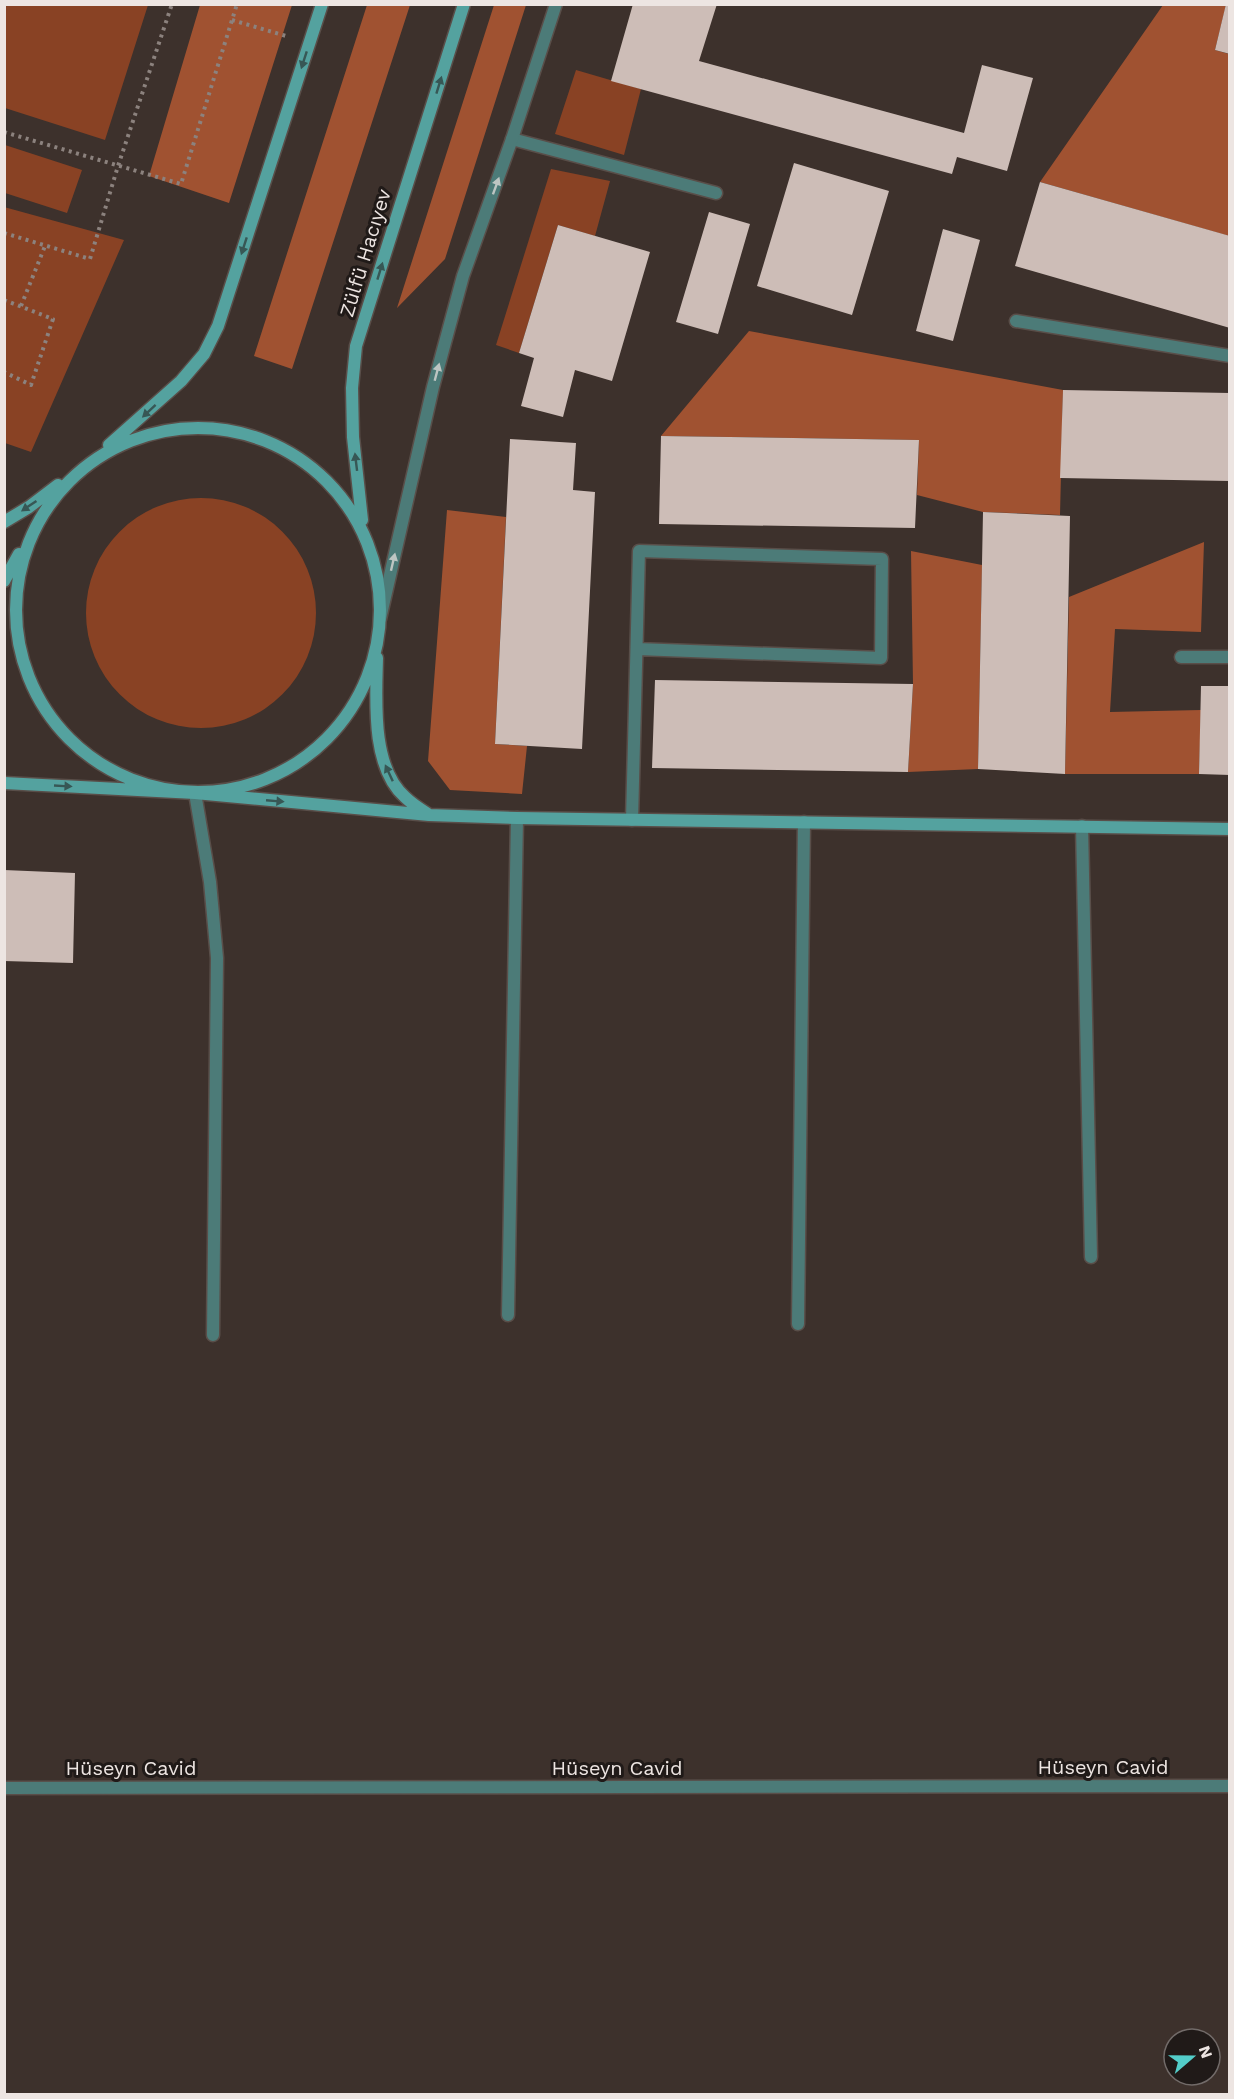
<svg xmlns="http://www.w3.org/2000/svg" width="1234" height="2099" font-family="'Work Sans',sans-serif">
<style>
.green{fill:#894224}
.forest{fill:#a05231}
.building{fill:#cdbdb7}
.lines{fill:none;stroke-linecap:round;stroke-linejoin:round}
.lane-casing{stroke:#594e49;stroke-width:15}
.street-casing{stroke:#594e49;stroke-width:15}
.secondary-casing{stroke:#594e49;stroke-width:15}
.path{stroke:#8c827e;stroke-width:4;stroke-dasharray:3 4.5;stroke-linecap:butt}
.lane{stroke:#4c7b78;stroke-width:12}
.street{stroke:#4c7b78;stroke-width:12}
.secondary{stroke:#54a29f;stroke-width:12}
.oneway{fill:#375755}
.oneway2{fill:#bdc5c2}
.labels{text-anchor:middle;dominant-baseline:central;stroke-width:6;stroke-linejoin:round;paint-order:stroke}
.street-label{font-size:20px;fill:#ede5e2;stroke:#201a18}
</style>
<rect width="100%" height="100%" fill="#3d312c"/>
<!-- green -->
<path class="green" d="M5 4 148 5 105 140 5 108Z
M576 70 641 89 624 155 555 134Z
M5 145 82 170 67 213 5 193Z
M551 169 610 181 595 236 558 225 519 353 496 345Z
M4 207 124 240 31 452 5 443Z
M86 613a115 115 0 1 1 230 0a115 115 0 1 1-230 0Z"/>
<!-- forest -->
<path class="forest" d="M200 5H292L229 203 149 176Z
M367 5H410L292 369 254 356Z
M494 5H526L445 259 397 308Z
M1163 5H1226L1215 50 1229 54V236L1040 182Z
M749 331 1063 390 1060 515 983 512 917 495 919 440 661 436Z
M447 510 506 517 495 744 527 746 522 794 450 790 428 761Z
M1204 542 1201 632 1115 629 1110 712 1201 710 1199 774H1065L1069 597Z
M911 551 982 565 978 769 908 772 913 684Z"/>
<!-- building -->
<path class="building" d="M633 4H717L699 61 964 133 982 65 1033 78 1007 171 957 157 952 174 611 81Z
M1226 4H1230V54L1215 50Z
M794 163 889 191 852 315 757 286Z
M1040 182 1230 236V328L1015 266Z
M709 212 750 224 718 334 676 322Z
M558 225 650 252 612 381 575 370 563 417 521 406 534 358 519 353Z
M943 229 980 240 953 341 916 331Z
M1063 390 1230 393V481L1060 478Z
M661 436 919 440 915 528 659 524Z
M510 439 576 443 573 490 595 492 582 749 495 744Z
M983 512 1070 516 1065 774 978 769Z
M655 680 913 684 908 772 652 768Z
M1201 686H1230V775L1199 774Z
M4 870 75 873 73 963 4 961Z"/>
<g class="lines">
<defs>
<path id="lane" d="M512 139 716 193
M1016 321 1230 356
M1181 657H1230
M632 820 639 551 882 559 881 658 637 649"/>
<path id="street" d="M380 619 433 387 463 276 512 139 556 4
M195 793 210 882 217 958 213 1335
M1082 826 1091 1257
M508 1315 517 818
M798 1324 804 822
M4 1788 1230 1786"/>
<path id="secondary" d="M16 610a182 182 0 1 1 364 0a182 182 0 1 1-364 0Z
M109 445 181 381 204 354 218 326 322 4
M362 520 353 437 352 388 356 346 464 4
M4 522 29 507 58 485
M4 581 19 554
M377 658C376 700 371 767 405 797 412 804 420 809 428 814
M4 783 195 793 429 815 517 818 1230 829"/>
</defs>
<!-- lane casing -->
<use href="#lane" class="lane-casing"/>
<!-- street casing -->
<use href="#street" class="street-casing"/>
<!-- secondary casing -->
<use href="#secondary" class="secondary-casing"/>
<!-- path -->
<path class="path" d="M232 20 286 36
M4 132 181 184 237 4
M4 233 90 259 118 166 172 4
M4 300 53 319 31 385 4 372
M21 306 45 246"/>
<!-- lane -->
<use href="#lane" class="lane"/>
<!-- street -->
<use href="#street" class="street"/>
<!-- secondary -->
<use href="#secondary" class="secondary"/>
</g>
<!-- one-way arrows -->
<defs><path id="oneway-solid" d="M-6-.8H1V-3.2L6.5 0L1 3.2V.8H-6Z" transform="scale(1.5)"/></defs>
<g class="oneway">
<use href="#oneway-solid" transform="translate(304 60) rotate(108)"/>
<use href="#oneway-solid" transform="translate(439 85) rotate(-73)"/>
<use href="#oneway-solid" transform="translate(244 246) rotate(108)"/>
<use href="#oneway-solid" transform="translate(380 271) rotate(-73)"/>
<use href="#oneway-solid" transform="translate(149 411) rotate(137)"/>
<use href="#oneway-solid" transform="translate(356 462) rotate(-97)"/>
<use href="#oneway-solid" transform="translate(29 506) rotate(146)"/>
<use href="#oneway-solid" transform="translate(389 773) rotate(-115)"/>
<use href="#oneway-solid" transform="translate(63 786) rotate(3)"/>
<use href="#oneway-solid" transform="translate(275 801) rotate(5)"/>
</g>
<g class="oneway2">
<use href="#oneway-solid" transform="translate(496 186) rotate(-70)"/>
<use href="#oneway-solid" transform="translate(437 372) rotate(-75)"/>
<use href="#oneway-solid" transform="translate(393 562) rotate(-77)"/>
</g>
<g class="labels">
<!-- street labels -->
<g class="street-label">
<text transform="translate(365 253) rotate(-73)">Zülfü Hacıyev</text>
<text x="1103" y="1767">Hüseyn Cavid</text>
<text x="131" y="1768">Hüseyn Cavid</text>
<text x="617" y="1768">Hüseyn Cavid</text>
</g>
</g>
<!-- border -->
<rect width="1234" height="2099" fill="none" stroke="#ede5e2" stroke-width="12"/>
<!-- north arrow -->
<g transform="translate(1192 2057) rotate(70)"><circle r="28" fill="#201a18" stroke="#726b69" stroke-width="1.5"/>
<path d="M0-4.5L10 22L0 15L-10 22Z" fill="#53cdc9"/>
<text y="-9" font-size="16" font-weight="bold" text-anchor="middle" fill="#ede5e2">N</text>
</g>
</svg>
